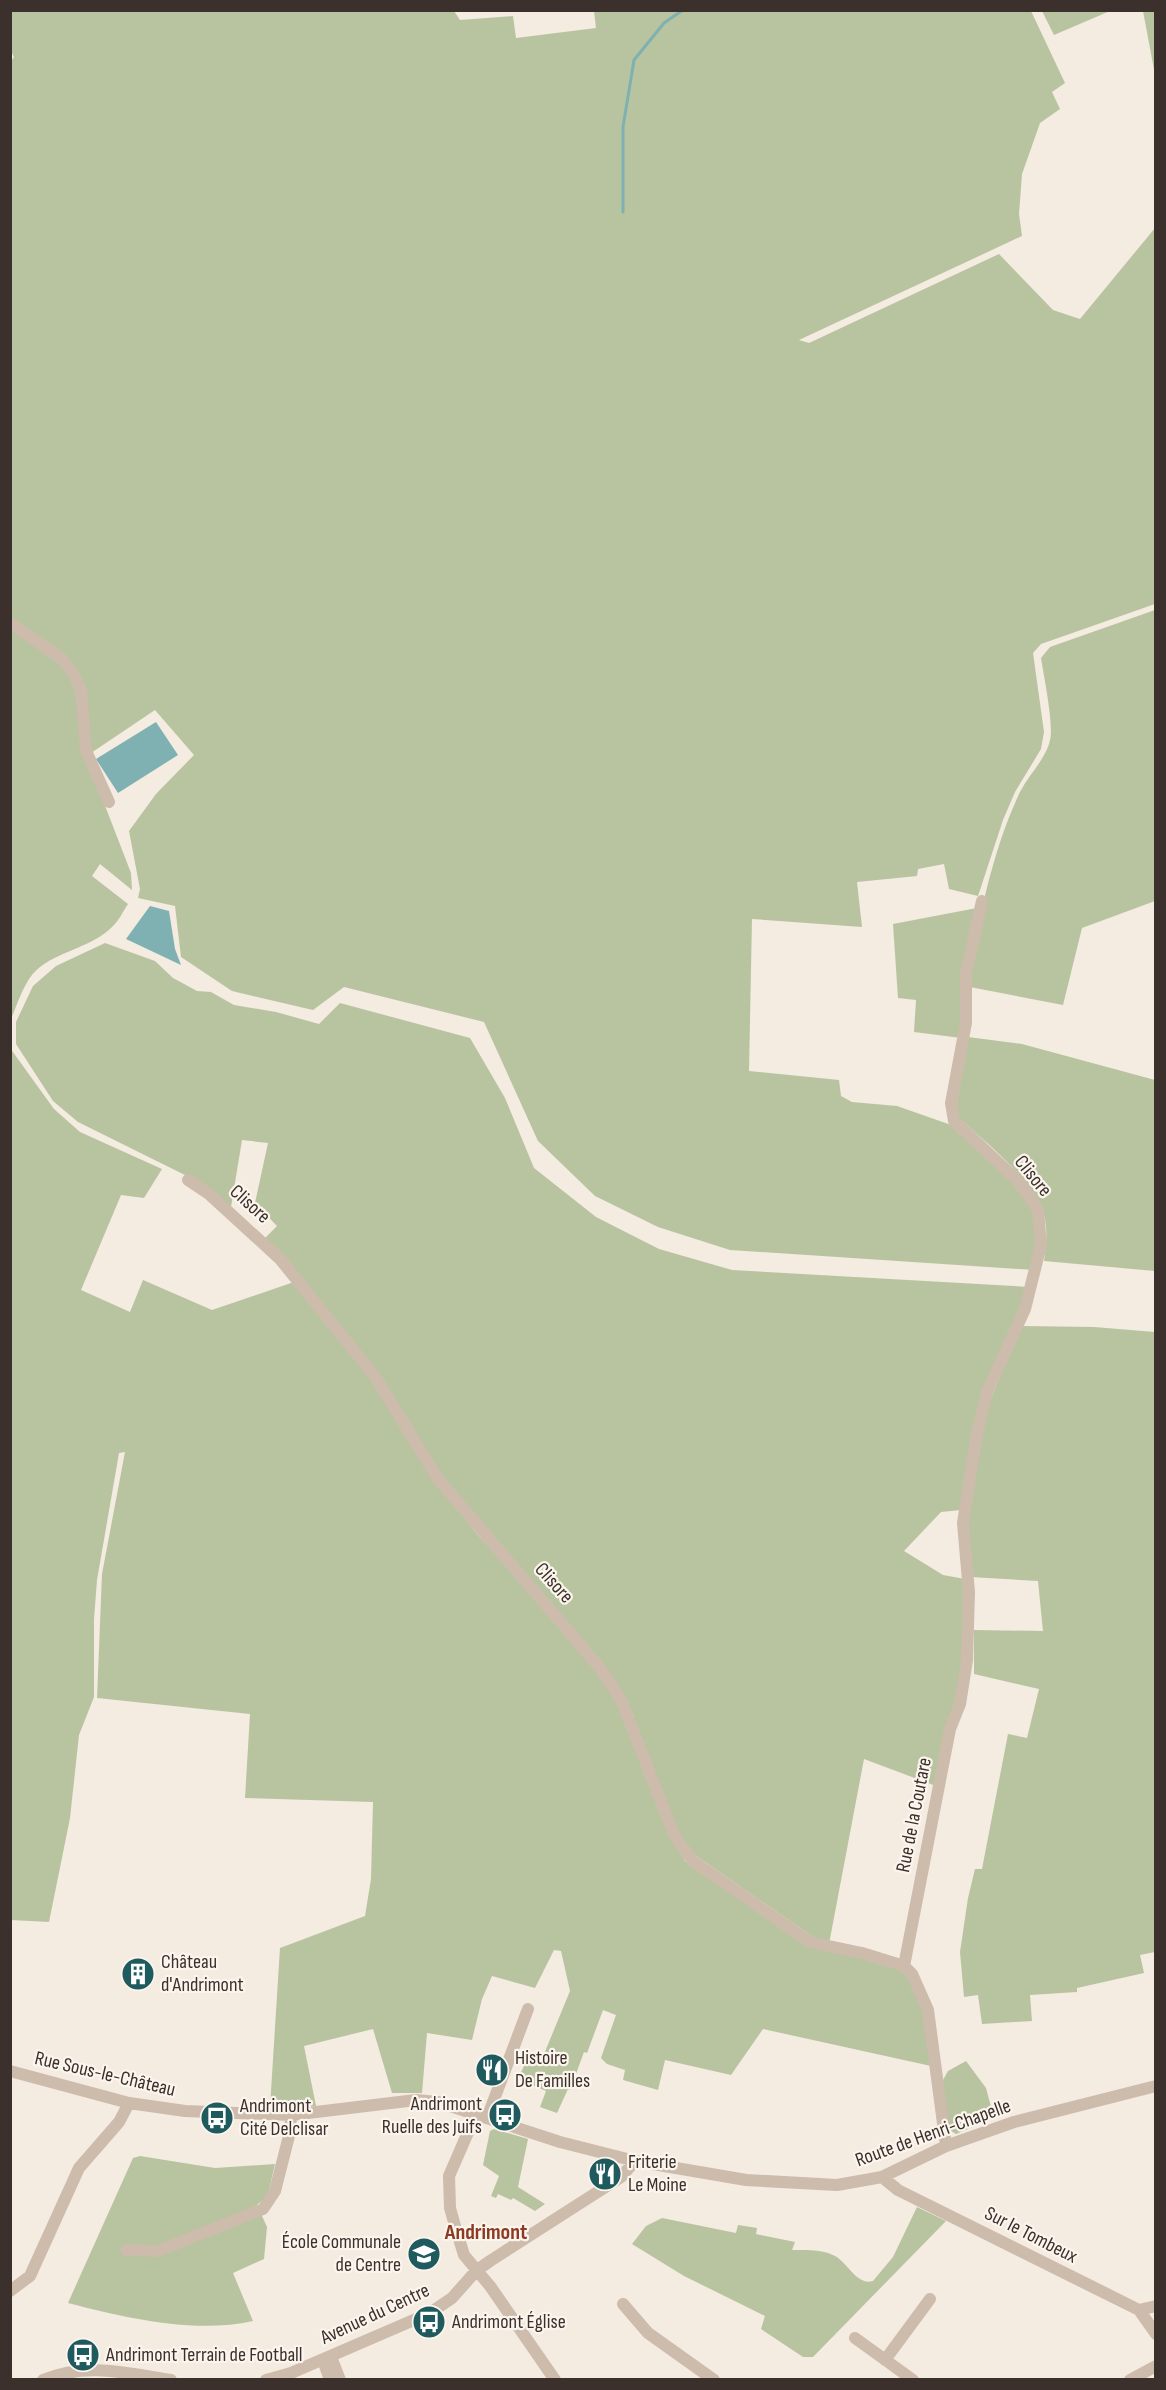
<svg xmlns="http://www.w3.org/2000/svg" width="1166" height="2390" font-family="'Sofia Sans Condensed',sans-serif">
<style>
.green{fill:#b8c4a0}
.water{fill:#7fb0b2}
.lines{fill:none;stroke-linecap:round;stroke-linejoin:round}
.stream{stroke:#7fb0b2;stroke-width:3}
.minor{stroke:#cdbbac;stroke-width:12}
.labels{text-anchor:middle;dominant-baseline:central;stroke-width:4.5;stroke-linejoin:round;paint-order:stroke}
.street-label{font-size:20px;fill:#3b302b;stroke:#fbf5ee}
.poi-label{font-size:20px;fill:#3b302b;stroke:#fbf5ee;text-anchor:start}
.quarter-label{font-size:22px;font-weight:bold;fill:#8c3b22;stroke:#fbf5ee}
</style>
<rect width="100%" height="100%" fill="#f4ebe1"/>
<!-- green -->
<path class="green" d="M11 11H454L460 20 513 16 516 38 596 28 594 11H1031L1065 83 1052 92 1060 109 1040 123 1022 174 1019 214 1022 236 799 340 809 343 999 254 1053 310 1080 319 1155 228V604L1041 644 1033 653 1044 732 1041 749 1015 792 1003 820 978 896 949 889 944 864 918 869 917 876 857 882 862 927 752 919 749 1071 839 1080 841 1096 852 1102 897 1106 954 1126 1009 1178 1035 1211 1038 1234 1034 1270 730 1250 658 1227 595 1196 538 1141 484 1022 344 987 313 1010 232 991 181 957 175 906 138 898 140 889 129 831 156 794 194 755 155 710 91 753 87 759 131 873 132 890 100 864 92 876 128 904C123 911 119 921 112 927 92 947 62 950 40 967 25 978 18 1003 11 1019L10 63 14 57 11 51Z
M1042 11H1110L1054 35Z
M1143 11H1155V75Z
M1155 610V901L1082 928 1063 1005 970 987C975 927 994 846 1020 792 1029 774 1046 759 1050 740 1054 725 1044 677 1041 658L1050 647Z
M977 908 961 1038 914 1032 916 1000 898 998 893 924Z
M105 943 155 961 173 978 197 991 211 992 234 1005 276 1012 319 1024 340 1003 470 1038 505 1098 534 1168 596 1217 659 1249 732 1270 1029 1287 981 1398 961 1510 941 1512 904 1551 943 1575 965 1579 963 1672 936 1786 864 1759 829 1944 816 1939 685 1848 633 1721 634 1716 597 1659 436 1470 396 1401 265 1238 277 1226 255 1203 268 1143 242 1140 231 1207 195 1180 78 1122 53 1101 16 1044V1022L33 986 56 966Z
M968 1037 1022 1044 1155 1080V1271L1044 1261C1046 1247 1048 1230 1044 1215 1032 1177 983 1141 955 1114Z
M10 1048 54 1109 80 1132 162 1169 144 1198 121 1195 81 1290 130 1312 143 1280 212 1310 294 1282 375 1383 429 1474 478 1535 586 1654 612 1690 685 1861 803 1942 896 1966 919 1988 931 2066 763 2029 731 2075 665 2060 658 2090 623 2080 625 2070 607 2064 601 2058 616 2015 603 2010 587 2053 584 2052 570 2090 568 2089 557 2113 540 2107 546 2091 518 2079 529 2055 542 2059 570 1991 561 1951 554 1950 535 1988 492 1976 482 1999 472 2040 427 2033 422 2093H392L373 2029 304 2046 316 2106 270 2107 280 1948 365 1916 371 1879 373 1802 245 1798 250 1714 97 1698 102 1574 125 1452 119 1453 97 1580 94 1619V1697L79 1735 70 1818 49 1922 11 1920Z
M1022 1326 1094 1327 1155 1332V1952L1140 1955 1144 1973 1077 1988V1992L1030 1995 1032 2021 982 2024 978 1995 964 1997 960 1952 968 1898 975 1869H982L1008 1734 1027 1738 1039 1689 974 1674V1630L1043 1631 1038 1581 971 1577 966 1523 988 1405Z
M966 2061 986 2088 994 2118 956 2134 948 2129 943 2080 948 2071Z
M494 2129 528 2139 518 2187 545 2204 535 2211 513 2198 511 2200 498 2194 496 2198 491 2196 499 2176 483 2165 490 2131Z
M140 2156 215 2168 275 2164 268 2195 257 2205 267 2227 264 2259 233 2273 253 2321C194 2334 126 2318 68 2303L133 2158Z
M917 2207 946 2221 813 2357H803L761 2329 765 2316 684 2276 632 2244 646 2226 662 2218 736 2233 738 2225 757 2228 756 2234 795 2242 792 2250C806 2250 822 2249 835 2256 848 2263 857 2286 873 2281L893 2257Z"/>
<!-- water -->
<path class="water" d="M156 722 178 755 118 793 96 759Z
M150 906 169 911 175 949 181 965 126 939Z"/>
<g class="lines">
<!-- stream -->
<path class="stream" d="M623 212V127L634 60 664 23 683 10"/>
<!-- minor -->
<path class="minor" d="M10 623 61 658 73 673 81 690 86 751 109 802
M188 1180 209 1194 280 1259 376 1378 438 1479 600 1668 621 1700 675 1837 693 1861 810 1942 862 1953 904 1966 912 1974 928 2010 946 2146
M904 1966 950 1729 960 1704 967 1660 969 1592 963 1523 976 1439 987 1392 1025 1309 1041 1245 1038 1210 1029 1196 1016 1179 954 1121 951 1103 966 1023V973L982 901
M10 2071 129 2103 185 2111 291 2115 416 2100 438 2102 560 2142 635 2161 746 2180 837 2185 882 2177 946 2146 1014 2122 1156 2086
M476 2114 449 2176 450 2208 455 2226 464 2255 490 2286 555 2380
M487 2118 528 2009
M882 2177 898 2190 1139 2310 1156 2334
M126 2250 158 2251 263 2209 275 2191 290 2132 291 2115
M10 2291 30 2276 79 2168 119 2122 129 2103
M623 2304 648 2333 714 2380
M1139 2310 1156 2306
M855 2338 913 2380
M331 2357 340 2380
M323 2360 330 2380
M885 2360 930 2299
M43 2380C87 2362 125 2373 171 2380
M266 2380 291 2373 430 2313 452 2298 476 2271 490 2261 621 2177 635 2161
M1130 2380 1156 2366"/>
</g>
<!-- icons -->
<defs>
<symbol id="building-disc" viewBox="-11 -11 22 22"><circle r="9.5" fill="#1f5a5e" stroke="#fbf5ee"/><path d="M-4-6H4V6H1V3H-1V6H-4ZM-2.5-4.3h1.7v1.8h-1.7ZM.8-4.3h1.7v1.8H.8ZM-2.5-1h1.7V.8h-1.7ZM.8-1h1.7V.8H.8Z" fill="#fff"/></symbol>
<symbol id="restaurant-disc" viewBox="-11 -11 22 22"><circle r="9.5" fill="#1f5a5e" stroke="#fbf5ee"/><path d="M-5-6h1v4h1v-4h1v4h1v-4h1v5L-1.5 .5V6h-2V.5L-5-1ZM5-6V6H3V1.5H1.5Q1.5-4 5-6Z" fill="#fff"/></symbol>
<symbol id="bus-disc" viewBox="-11 -11 22 22"><circle r="9.5" fill="#1f5a5e" stroke="#fbf5ee"/><path d="M-5-6H5V4H4V6H2V4H-2V6H-4V4H-5ZM-3.5-4V0h7V-4ZM-3.5 1.2v1.5H-2V1.2ZM2 1.2v1.5H3.5V1.2Z" fill="#fff"/></symbol>
<symbol id="school-disc" viewBox="-11 -11 22 22"><circle r="9.5" fill="#1f5a5e" stroke="#fbf5ee"/><path d="M0-5L7-2L0 1L-7-2ZM-4 1L0 2.5L4 1V4Q0 6-4 4Z" fill="#fff"/></symbol>
</defs>
<g fill-rule="evenodd">
<use href="#building-disc" x="119" y="1955" width="38" height="38"/>
<use href="#restaurant-disc" x="473" y="2051" width="38" height="38"/>
<use href="#bus-disc" x="486" y="2096" width="38" height="38"/>
<use href="#bus-disc" x="198" y="2099" width="38" height="38"/>
<use href="#restaurant-disc" x="586" y="2155" width="38" height="38"/>
<use href="#school-disc" x="405" y="2235" width="38" height="38"/>
<use href="#bus-disc" x="410" y="2303" width="38" height="38"/>
<use href="#bus-disc" x="64" y="2336" width="38" height="38"/>
</g>
<g class="labels">
<!-- street labels -->
<g class="street-label">
<text transform="translate(1033 1176) rotate(51)">Clisore</text>
<text transform="translate(250 1204) rotate(42)">Clisore</text>
<text transform="translate(554 1583) rotate(48)">Clisore</text>
<text transform="translate(914 1815) rotate(-79)">Rue de la Coutare</text>
<text transform="translate(105 2074) rotate(13)">Rue Sous-le-Château</text>
<text transform="translate(933 2133) rotate(-20)">Route de Henri-Chapelle</text>
<text transform="translate(1031 2235) rotate(27)">Sur le Tombeux</text>
<text transform="translate(375 2314) rotate(-25)">Avenue du Centre</text>
</g>
<!-- poi labels -->
<g class="poi-label">
<text x="161" y="1962">Château<tspan x="161" dy="23">d'Andrimont</tspan></text>
<text x="515" y="2058">Histoire<tspan x="515" dy="23">De Familles</tspan></text>
<text x="482" y="2104" text-anchor="end">Andrimont<tspan x="482" dy="23">Ruelle des Juifs</tspan></text>
<text x="240" y="2106">Andrimont<tspan x="240" dy="23">Cité Delclisar</tspan></text>
<text x="628" y="2162">Friterie<tspan x="628" dy="23">Le Moine</tspan></text>
<text x="401" y="2242" text-anchor="end">École Communale<tspan x="401" dy="23">de Centre</tspan></text>
<text x="452" y="2322">Andrimont Église</text>
<text x="106" y="2355">Andrimont Terrain de Football</text>
</g>
<!-- quarter labels -->
<g class="quarter-label">
<text x="486" y="2232">Andrimont</text>
</g>
</g>
<!-- border -->
<rect width="1166" height="2390" fill="none" stroke="#3b302b" stroke-width="24"/>
</svg>
